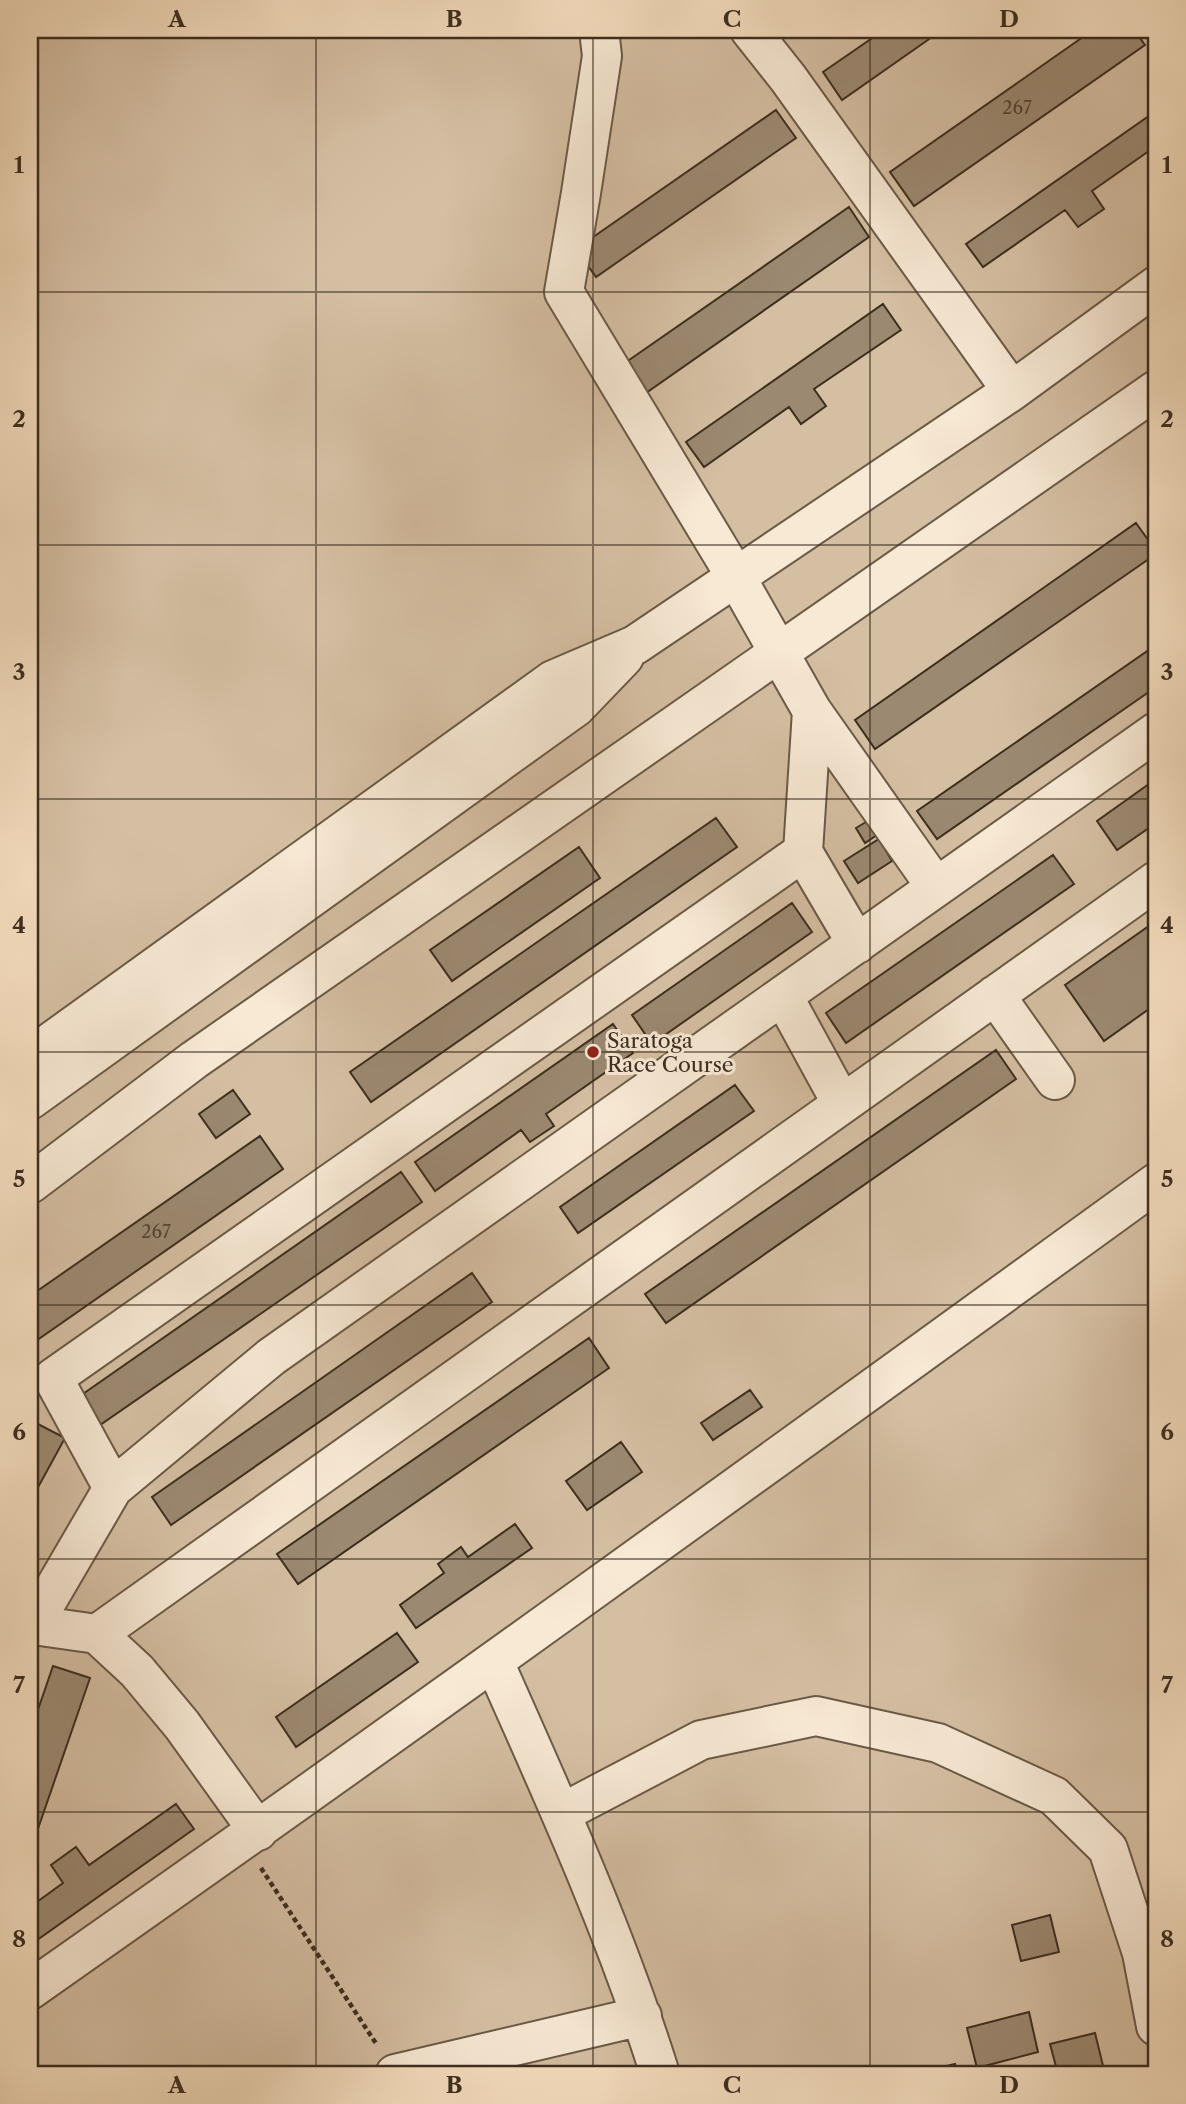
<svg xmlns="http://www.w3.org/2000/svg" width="1186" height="2104" font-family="'Libre Caslon Text',serif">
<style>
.green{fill:#d5bfa3;stroke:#887661;stroke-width:2}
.building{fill:#9c8972;stroke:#3c2e1f;stroke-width:2}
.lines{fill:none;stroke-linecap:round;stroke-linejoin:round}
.minor-casing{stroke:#6a5a47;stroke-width:42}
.path{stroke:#3c2e1f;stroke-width:4.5;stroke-dasharray:5 3.5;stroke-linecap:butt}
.minor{stroke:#f8e9d5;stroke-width:38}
.grid{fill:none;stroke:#3c2e1f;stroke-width:2;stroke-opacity:0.55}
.poi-dot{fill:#8f2418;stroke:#f8e9d5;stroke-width:2.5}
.labels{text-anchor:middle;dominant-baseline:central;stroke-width:6;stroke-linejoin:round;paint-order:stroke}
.number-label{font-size:18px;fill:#544534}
.poi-label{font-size:21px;fill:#3c2e1f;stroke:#f8e9d5;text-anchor:start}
.neatline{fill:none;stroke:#3c2e1f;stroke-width:2.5}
.grid-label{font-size:23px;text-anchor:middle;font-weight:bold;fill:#3c2e1f}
</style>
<rect width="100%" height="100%" fill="#f4ddbe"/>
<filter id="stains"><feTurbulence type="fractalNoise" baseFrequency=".00286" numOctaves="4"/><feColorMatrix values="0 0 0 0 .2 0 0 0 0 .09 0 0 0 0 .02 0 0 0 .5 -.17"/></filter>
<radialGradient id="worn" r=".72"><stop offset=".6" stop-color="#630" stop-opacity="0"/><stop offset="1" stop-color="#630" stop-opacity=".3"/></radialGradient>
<!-- green -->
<path class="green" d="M30 30H1156V2074H30Z"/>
<!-- building -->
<path class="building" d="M884 30H942L842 100 823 72Z
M1093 30H1134L1145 45 914 206 890 172Z
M776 110 796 138 596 277 576 249Z
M1156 111V146L1092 191 1104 209 1078 227 1065 210 983 267 966 244Z
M849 207 869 237 643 395 622 365Z
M883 304 901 330 814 389 826 406 801 424 789 407 704 467 686 442Z
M1136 523 1156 551V554L875 749 855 720Z
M1156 645V687L937 839 917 811Z
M1156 779V823L1117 850 1097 821Z
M716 818 737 847 371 1102 350 1072Z
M871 819 880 833 865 843 856 828Z
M879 839 892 861 858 883 844 861Z
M579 847 600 878 452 981 430 950Z
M1053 855 1074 884 846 1043 826 1013Z
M792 903 812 932 652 1044 632 1015Z
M1156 921V1004L1104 1041 1065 985Z
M613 1024 633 1053 546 1114 554 1126 530 1142 521 1130 435 1191 415 1162Z
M996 1050 1016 1079 666 1323 645 1294Z
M735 1085 754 1111 578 1233 560 1207Z
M233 1090 250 1114 216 1138 199 1114Z
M260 1136 283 1169 30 1345V1296Z
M401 1172 422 1202 100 1425 80 1396Z
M472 1273 492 1302 171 1525 152 1497Z
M589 1338 609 1368 298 1584 277 1554Z
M750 1390 762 1407 713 1440 701 1423Z
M32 1421 65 1438 30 1502V1426Z
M621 1442 642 1472 587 1510 566 1481Z
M515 1524 532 1548 416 1628 400 1605 444 1573 438 1564 461 1547 468 1557Z
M397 1633 418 1662 296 1747 276 1717Z
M53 1666 90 1678 31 1849 30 1733Z
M176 1804 194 1829 30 1945V1907L63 1883 51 1865 76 1847 89 1865Z
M1050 1915 1059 1952 1021 1961 1012 1925Z
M1029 2012 1038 2052 977 2068 967 2028Z
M1095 2033 1105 2074H1058L1050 2044Z
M955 2064 958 2074H913Z"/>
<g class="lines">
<defs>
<path id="minor" d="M750 30 788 78 1012 391
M812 711 936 887
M803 852 857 944
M995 995 1055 1080
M783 996 842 1104
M30 1057 553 680 635 645 1012 391 1156 286
M30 1100 576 707 624 657
M30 1184 194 1060 1156 390
M113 1488 53 1378 803 852 812 711 736 577 564 292 581 193 602 56 599 30
M33 1625 113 1488 271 1357 1156 732
M30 1627 33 1625 97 1634 137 1671 182 1725 258 1831
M97 1634 1156 881
M494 1662C554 1797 616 1933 660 2074
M562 1813 701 1740 816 1716 938 1743 1054 1796 1108 1849 1142 1953 1156 2026
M30 1990C408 1725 782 1454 1156 1183
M395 2074 642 2016"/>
</defs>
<!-- minor casing -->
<use href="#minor" class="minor-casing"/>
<!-- path -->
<path class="path" d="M261 1868 377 2045"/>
<!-- minor -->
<use href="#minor" class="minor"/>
</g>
<!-- grid -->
<path class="grid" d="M316 30V2074M593 30V2074M870 30V2074M30 292H1156M30 545H1156M30 799H1156M30 1052H1156M30 1305H1156M30 1559H1156M30 1812H1156"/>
<!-- markers -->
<circle class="poi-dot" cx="593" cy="1052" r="7"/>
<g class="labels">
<!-- number labels -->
<g class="number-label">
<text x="1017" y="108">267</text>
<text x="156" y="1232">267</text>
</g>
<!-- poi labels -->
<g class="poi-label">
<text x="607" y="1040">Saratoga<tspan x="607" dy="24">Race Course</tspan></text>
</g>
</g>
<!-- margin -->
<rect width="1186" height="2104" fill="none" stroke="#f4ddbe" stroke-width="77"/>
<rect x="38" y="38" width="1110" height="2028" class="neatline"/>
<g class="grid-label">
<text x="177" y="27">A</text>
<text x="454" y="27">B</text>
<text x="732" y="27">C</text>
<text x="1009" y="27">D</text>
<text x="19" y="173">1</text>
<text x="1167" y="173">1</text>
<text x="19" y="427">2</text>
<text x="1167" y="427">2</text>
<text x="19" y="680">3</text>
<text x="1167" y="680">3</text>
<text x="19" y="933">4</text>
<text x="1167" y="933">4</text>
<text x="19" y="1187">5</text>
<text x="1167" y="1187">5</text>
<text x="19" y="1440">6</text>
<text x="1167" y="1440">6</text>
<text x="19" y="1693">7</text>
<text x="1167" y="1693">7</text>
<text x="19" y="1947">8</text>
<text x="1167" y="1947">8</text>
<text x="177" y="2093">A</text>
<text x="454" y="2093">B</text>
<text x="732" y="2093">C</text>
<text x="1009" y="2093">D</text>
</g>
<rect width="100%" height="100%" filter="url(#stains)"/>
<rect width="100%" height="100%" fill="url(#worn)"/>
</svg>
